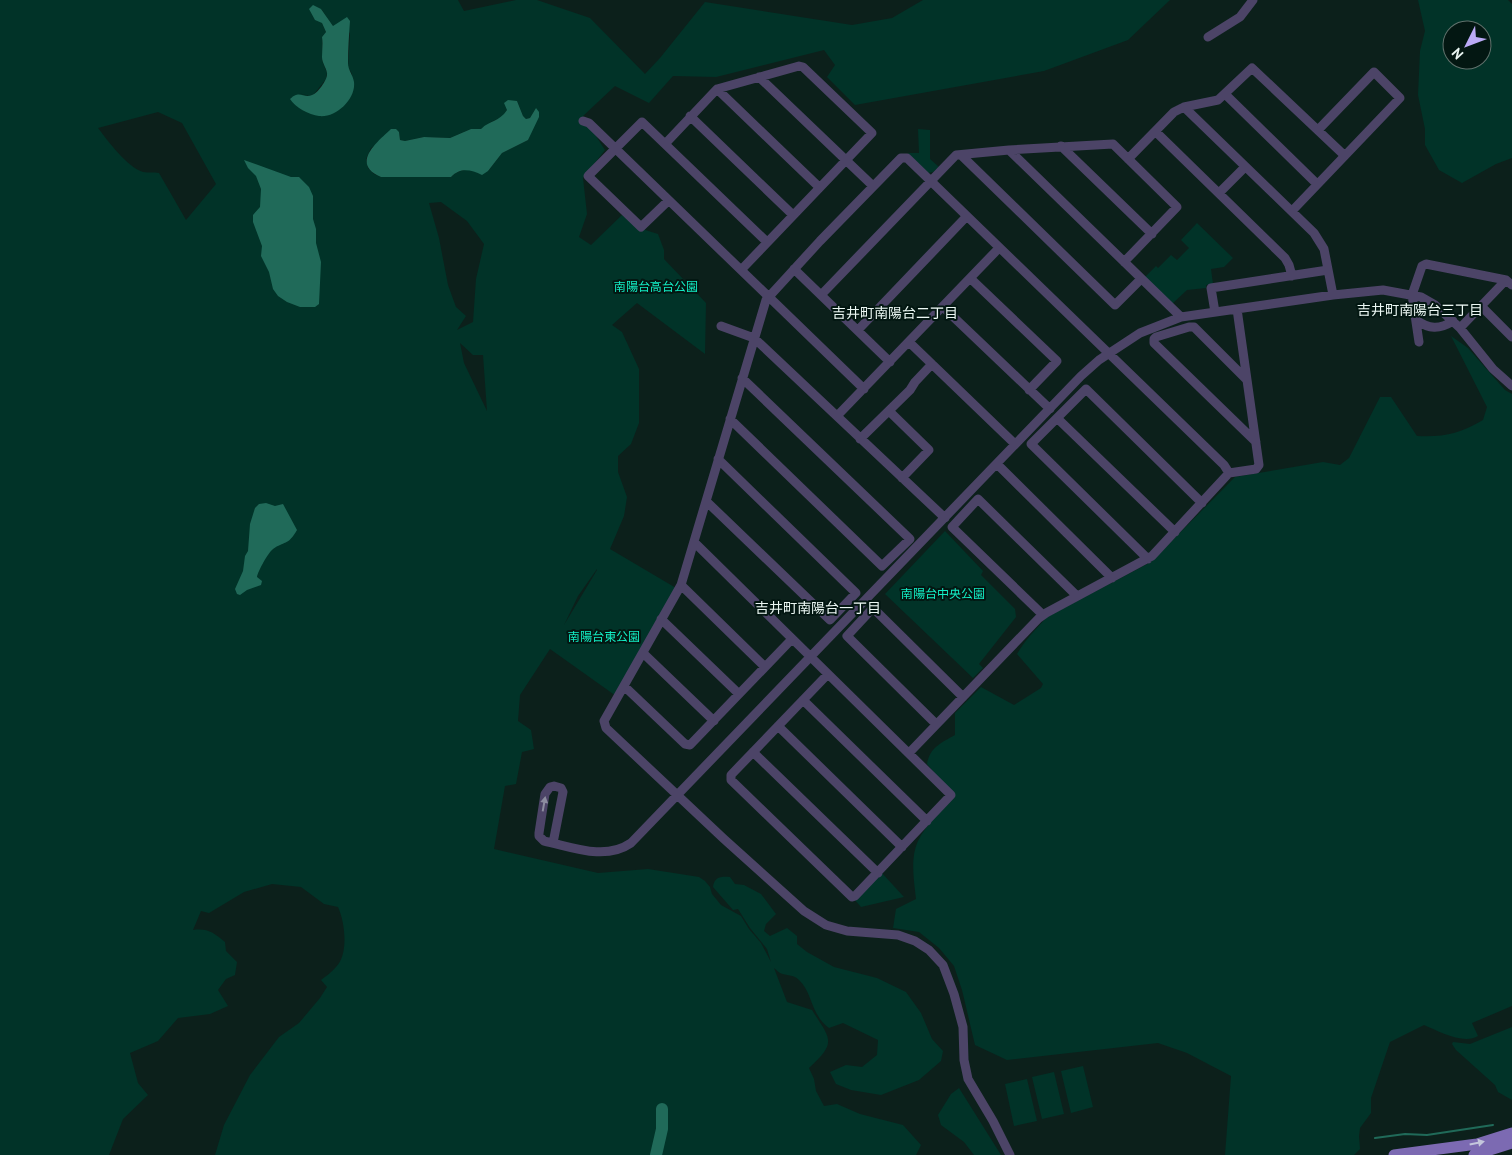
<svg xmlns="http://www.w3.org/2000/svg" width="1512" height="1155" font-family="'PT Sans','Noto Sans JP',sans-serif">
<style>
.green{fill:#013328;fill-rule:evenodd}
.water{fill:#206a59}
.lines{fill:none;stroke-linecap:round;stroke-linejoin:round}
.stream{stroke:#206a59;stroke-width:2}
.river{stroke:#206a59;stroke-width:12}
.minor{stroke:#4c4467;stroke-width:9}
.major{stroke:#7c6ab2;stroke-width:11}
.oneway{fill:#8c8c9f}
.oneway2{fill:#c4c6dc}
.labels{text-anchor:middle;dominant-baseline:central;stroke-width:4;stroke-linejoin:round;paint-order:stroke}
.park-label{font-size:12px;fill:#13ecc4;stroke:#031712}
.neighbourhood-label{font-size:14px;fill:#ebf7f3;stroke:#031712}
</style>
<rect width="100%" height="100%" fill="#0c201b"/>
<!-- green -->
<path class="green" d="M0 0H458L464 11 516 0H537L590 18 645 74 660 58 705 2 852 25 892 18 923 0H1170L1128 40 1044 71 855 105 827 77 835 65 824 50 716 77 673 76 649 103 615 86 583 116 605 150 583 178 587 214 579 237 591 245 622 215 642 229 658 234 664 250V259L706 303 705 354 637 303 612 325 622 332 639 369V423L631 444 618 456V472L627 497 624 516 610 549 676 588 616 696 550 649 520 695 518 721 531 730 534 749 522 752 516 784 505 786 494 849 598 873 648 869 699 877 705 881 710 887 712 894 721 905 741 916 749 929 761 943 771 962 767 949 750 928 738 909 733 910 713 887C714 877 721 876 730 877L735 884 744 885 761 894 776 914 766 924 764 931 770 936 787 928 797 936V944L807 952 834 967 877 978 906 992 921 1013 932 1039 943 1051 941 1061 919 1080 881 1095 851 1090 836 1084 830 1072 846 1065 862 1067 877 1055 878 1040 843 1023 829 1028C810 1014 813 993 799 980 793 974 787 976 780 973 778 972 777 970 774 968L787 1002 812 1010C831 1040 837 1042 809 1068L814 1079 816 1091 824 1106 837 1104 860 1114 903 1125 921 1145 916 1155H215L224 1125 250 1075 279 1037 299 1023 320 998 327 987 321 980C326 976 332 972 336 967 349 954 345 922 338 907L324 904 301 887 272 884 244 892 209 913 201 911 193 930C208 928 214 933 225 942L226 951 237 962 235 975 226 979 218 990 228 1006 210 1014 178 1018 158 1041 130 1053 138 1083 148 1095 123 1119 109 1155H0ZM321 9 333 26 350 33 348 67 352 74 351 96 341 108 299 93 309 96 314 94 326 79 327 73 322 60V37L326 32 322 23ZM517 101 523 116 526 119 530 118 536 108 528 140 502 153 488 171C475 170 460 167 451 177H381L374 174 368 168 366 159 371 148 399 132 400 140 405 141 424 137 450 138 471 129H481L491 122 502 117 507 110ZM158 112 182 123 216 184 186 220 159 173C154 172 148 173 143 172 127 167 108 141 98 128ZM441 202 467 221 484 244 476 279 473 322 457 330 466 316 456 307 448 285 439 238 429 203ZM460 343 473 355H483L487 411 464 363ZM597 569V570L564 625 578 596Z
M1418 0H1508L1512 4V158L1496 164 1462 183 1439 170 1425 145V129L1418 95 1420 51 1425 31ZM1452 30H1482V60H1452Z
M918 129 930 130V159L939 167 933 172 928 173 908 153H919Z
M1197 223 1233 258 1224 267 1211 269 1213 284 1206 285V288L1187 290 1172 304 1145 277 1156 266 1158 268 1171 255 1177 260 1189 248 1181 240Z
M1451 336 1468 348 1505 390 1512 394V1006L1472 1023 1478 1036C1464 1045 1438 1031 1424 1025L1390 1042 1371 1098V1113L1360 1128 1359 1136 1360 1149 1354 1155H1225L1231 1076 1187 1053 1158 1043 1007 1060 975 1045 962 990 954 966 939 948 919 932 893 928 896 909 916 899C914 881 910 858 918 841 926 824 943 810 955 797L927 764C930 747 941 743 955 735V713L981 687 1014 705 1041 688 1043 684 1017 654C1025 640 1036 629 1047 617L1151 562 1235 477 1323 462 1340 465 1349 458 1380 397H1391L1417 436C1445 437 1459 434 1483 420L1487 407Z
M945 531 983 571 981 575 1015 609 1016 617 979 664 983 668 973 678 885 594Z
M881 872 904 897 861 907 854 899Z
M1512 1027V1100L1498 1092 1495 1085 1456 1050 1452 1044 1453 1042 1470 1044Z
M1083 1066 1093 1107 1071 1113 1061 1071Z
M1054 1072 1064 1114 1042 1119 1032 1077Z
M1027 1079 1037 1121 1014 1126 1005 1084Z
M959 1088 1001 1155H974L964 1142 941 1125 938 1115 951 1094Z"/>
<!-- water -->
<path class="water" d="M313 5 321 9 333 26 347 17 350 21C349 35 348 49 348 63 348 70 353 75 354 82 356 99 336 118 319 116 309 115 295 107 290 99 300 89 303 99 312 95 318 93 328 79 327 73 326 67 322 63 322 57 322 50 323 44 322 37L326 32 322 23 315 20 309 9Z
M508 100 517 101 523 116 526 119 530 118 536 108 539 112V117L528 140 502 153 488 171 482 175C471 170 461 167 451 177H381C350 164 377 142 391 129H396L399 132 400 140 405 141 424 137 450 138 471 129H481C490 120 499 122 507 110L504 103Z
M244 160 291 177H299L309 187 313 196V219L316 229V243L321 262 319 304 315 307H300L287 302 278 296 273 289 269 272 261 256 262 246 253 222V215L260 207 261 189 256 176 248 168Z
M266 503 275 506 283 504 297 530C288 546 284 541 273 549 268 553 258 571 257 577L262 581 261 585 247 590 240 595 237 594 235 589 243 571 245 556 248 551 250 524 255 508 259 504Z"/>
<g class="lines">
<!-- stream -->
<path class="stream" d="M1375 1138 1405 1134 1427 1135 1493 1125"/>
<!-- river -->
<path class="river" d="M656 1155 662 1129V1109"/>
<!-- minor -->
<path class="minor" d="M1208 37 1240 17 1253 0
M759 77 873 186
M717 89 819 187
M1226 95 1317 184
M1184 107 1314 233 1324 249 1333 295
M690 116 793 215
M583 121 589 123 864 389
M1156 132 1285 258 1289 265 1292 276
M665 144 717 89 799 66 803 67 872 133 741 270
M1061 146 1152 234
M1009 150 1181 317
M961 155 1115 305 1141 279
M1128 159 1174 112 1184 107 1218 100 1252 68 1344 155
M1219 193 1245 167
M668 201 641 227 588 176 642 122 767 242
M1292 211 1400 98 1374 72 1318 130
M794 269 890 362
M970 278 1057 361 1029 390
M821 295 956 155 1009 150 1113 144 1177 207 1124 262
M943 307 1050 409
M1482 307 1512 337
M1215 312 1211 288 1328 270
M1416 320C1429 329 1439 330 1453 321
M721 326 754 338 945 518
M1460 328 1506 280
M858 330 967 216
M909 342 1015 444
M1419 342 1412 295 1422 266 1426 264 1506 280 1512 285
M1247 380 1194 327H1189L1156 337 1154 339V343L1256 442
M889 411 929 450 902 478
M837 416 999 248
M1057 418 1175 532
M730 419 882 566 910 539 742 378
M860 439 910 390 915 382 932 364
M997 464 1112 578
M1229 473 1256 469 1259 465 1237 309
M706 501 830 620 856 593 718 459
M694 542 951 795 855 896 852 897 731 780V775L828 674
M1148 559 1031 444 1086 389 1202 503
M681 585 765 667
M1043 615 952 527 978 499 1077 596
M661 619 739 694
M643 653 714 721
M624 686 685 744 690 745 792 639
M803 700 927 821
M936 724 847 636 873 608 963 697
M778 726 902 847
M753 752 878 873
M909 753 1039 618 1046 613 1152 556 1229 473 1224 465 907 158H901L820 241 766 300 681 585 604 721 606 728 724 839 804 911 826 925 847 931 898 935 915 941 929 950 943 965 954 994 963 1027 964 1060 968 1079 993 1121 1010 1155
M553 843 563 792 561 788 554 786 550 787 545 794 539 833V836L544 841C572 847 605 861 631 843L1081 376 1099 360 1140 333 1181 317 1333 295 1383 290 1421 297 1435 305 1460 328 1493 369 1512 386"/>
<!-- major -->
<path class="major" d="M1394 1155 1477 1144 1512 1133
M1474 1155 1512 1143"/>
</g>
<!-- one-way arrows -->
<defs><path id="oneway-solid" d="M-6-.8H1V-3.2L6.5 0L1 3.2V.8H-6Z" transform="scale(1.25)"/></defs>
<use class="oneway" href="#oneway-solid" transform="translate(544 804) rotate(-80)"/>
<use class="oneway2" href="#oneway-solid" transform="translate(1477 1143) rotate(-12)"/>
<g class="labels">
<!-- park labels -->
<g class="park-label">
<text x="656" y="286">南陽台高台公園</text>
<text x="943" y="593">南陽台中央公園</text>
<text x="604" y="636">南陽台東公園</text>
</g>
<!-- neighbourhood labels -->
<g class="neighbourhood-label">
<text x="1420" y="310">吉井町南陽台三丁目</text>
<text x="895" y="313">吉井町南陽台二丁目</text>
<text x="818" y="608">吉井町南陽台一丁目</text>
</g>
</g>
<!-- north arrow -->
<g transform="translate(1467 45) rotate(228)"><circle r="24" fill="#031712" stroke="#60716c"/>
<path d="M0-4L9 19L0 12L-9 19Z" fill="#bbaaf6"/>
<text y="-8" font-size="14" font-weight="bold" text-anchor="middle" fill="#ebf7f3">N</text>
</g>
</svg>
